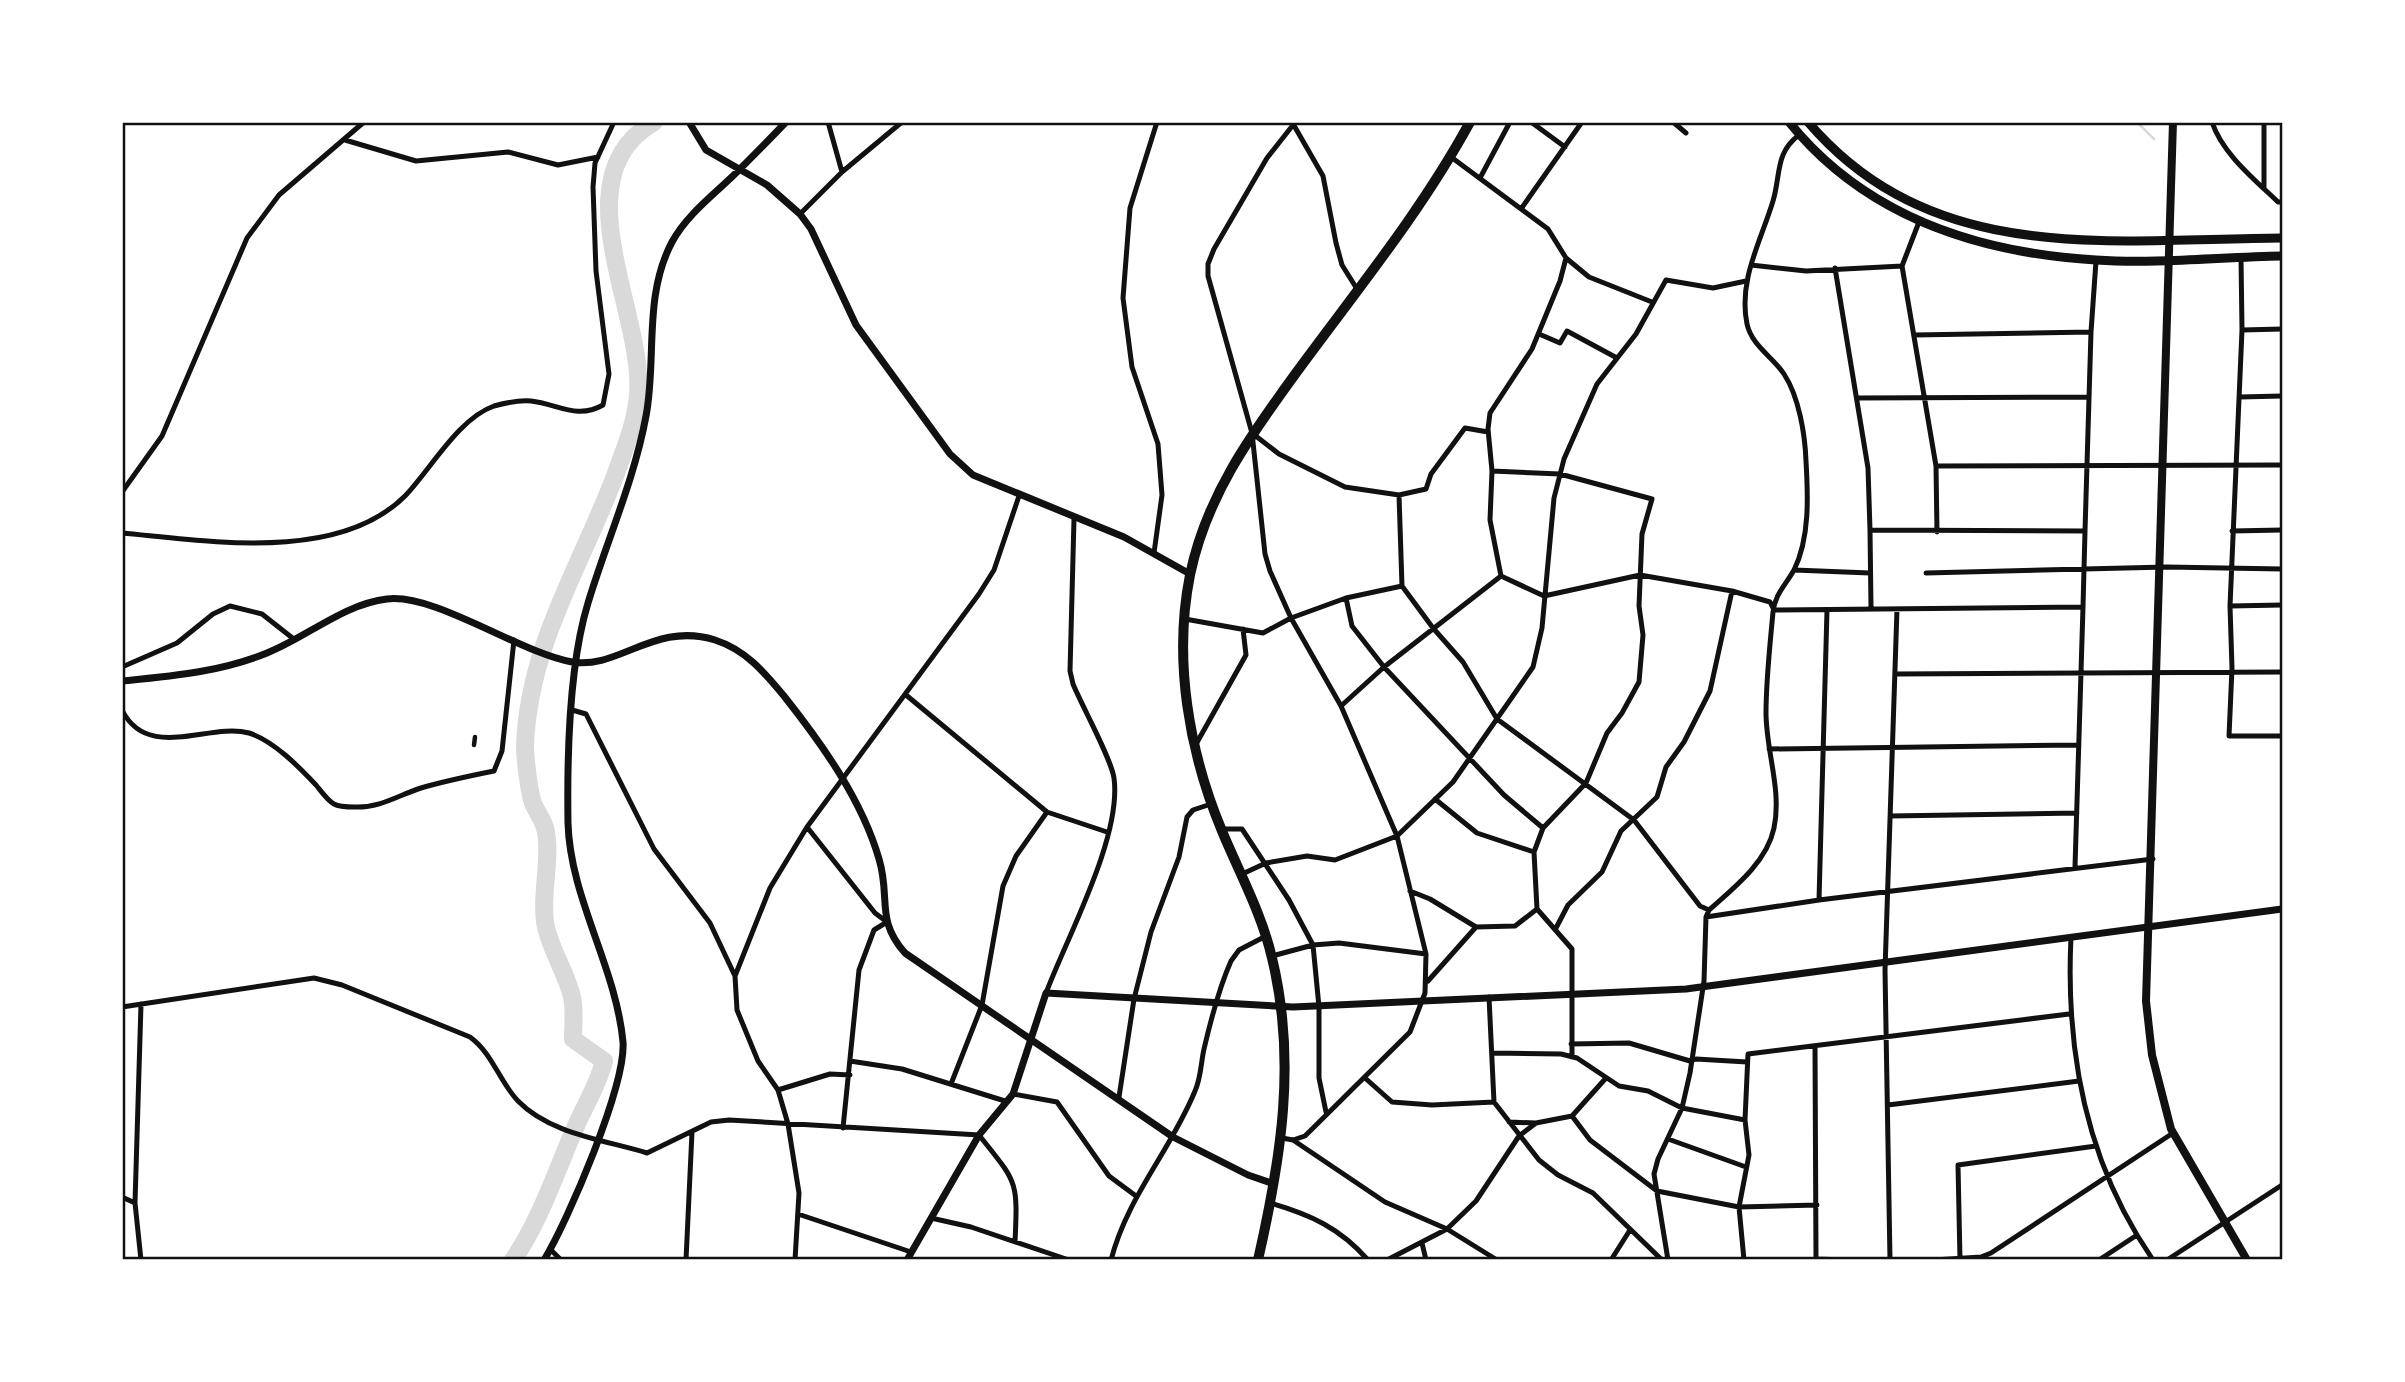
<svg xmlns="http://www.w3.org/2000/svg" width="2405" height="1382" font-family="'PT Sans Narrow',sans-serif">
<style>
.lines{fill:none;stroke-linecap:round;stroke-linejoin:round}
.stream{stroke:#d9d9d9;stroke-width:2.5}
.river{stroke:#d9d9d9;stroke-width:18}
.pedestrian{stroke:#111;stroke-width:4.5}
.minor{stroke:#111;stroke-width:5}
.tertiary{stroke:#111;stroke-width:7}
.secondary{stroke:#111;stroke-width:8}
.primary{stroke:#111;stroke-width:9}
.trunk{stroke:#111;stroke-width:10}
.neatline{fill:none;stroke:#111;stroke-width:2.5}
</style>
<rect width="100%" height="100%" fill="#fff"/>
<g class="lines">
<!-- stream -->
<path class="stream" d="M2137 122 2154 139"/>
<!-- river -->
<path class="river" d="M513 1260C541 1219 556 1171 576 1126 586 1103 598 1085 604 1061L573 1039C573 1025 575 1010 572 997 566 971 549 948 545 922 541 892 551 861 546 832 544 820 537 813 533 803 529 792 525 758 525 745 529 645 580 568 615 476 624 450 636 423 638 395 645 313 559 177 654 122"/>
<!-- pedestrian -->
<path class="pedestrian" d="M474 745 475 737"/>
<!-- minor -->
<path class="minor" d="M828 122 842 172
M1292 122 1323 176 1336 243 1342 265 1357 289
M1531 122 1565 147
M1673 122 1686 133
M2212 122C2222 153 2254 179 2278 202H2282
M2264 122V189
M345 140 416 161 508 152 558 165 598 157
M1451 157 1548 229 1566 258 1589 277 1652 302
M1480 178 1510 122
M1521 209 1582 122
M800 214 842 172 902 122
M1919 222 1902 266 1936 466 1937 532
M2241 257 2242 330
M1751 265 1806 271 1902 266
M1835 268 1868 468 1870 530 2085 531 2091 332 1914 335
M2091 332 2096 261
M1539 334 1560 343 1567 331 1617 358
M2240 397 2282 396
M1857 398 2089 397
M1252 433 1279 454 1345 487 1399 495 1402 586 1433 628 1463 662 1497 719 1634 820 1700 906 1709 910 1706 917 1704 981 1690 1073 1682 1108 1658 1159 1654 1174 1668 1260
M1936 466 2282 465
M122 492 162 436 247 238 279 195 364 122
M1399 495 1426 489 1431 474 1465 428 1488 432
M1870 530 1871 608
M2232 531 2282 530
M122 533C208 541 338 563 405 496 430 470 459 418 494 406 505 403 521 400 531 401 558 404 577 420 603 405L609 374 596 271 593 187 595 163 614 122
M1154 553 1162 495 1158 444 1132 367 1123 298 1130 208 1157 122
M1794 570 1870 573
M1926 573 2167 567 2282 569
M1501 576 1490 520 1492 471 1488 429 1490 413 1532 349 1560 281 1566 258
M1346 598 1352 626 1384 667 1504 795 1543 828
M2282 605 2230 606 2232 668 2229 736H2282
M2230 606 2242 330 2282 329
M2083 607 2085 531
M1185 619 1263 633 1291 618 1346 598 1402 586
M122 667 177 643 213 614 230 606 262 614 295 640
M1895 674 2282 672
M906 695 1047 812 1107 832
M1341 706 1384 667 1501 576 1544 596 1640 575 1732 591 1770 602 1774 610 2083 607 2075 867
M122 710C148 762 209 722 249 733 274 741 299 767 316 785 321 791 328 801 334 804 339 807 350 807 355 807 380 808 399 795 421 788 445 781 469 776 494 771L502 751 514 640
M572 710 586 714 654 849 710 923 735 976 737 1010 758 1061 778 1090 788 1124 799 1193 795 1260
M1195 746 1246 655 1243 629
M1769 749 2079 745
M1435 799 1477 833 1534 852
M1890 816 2077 813
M807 827 875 913 887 922 874 930 859 970 843 1128
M1221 829H1242L1289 900 1313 945 1319 1007V1078L1326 1112
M1240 875 1266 863 1307 856 1335 860 1397 836 1453 782 1533 667 1542 628 1554 498 1564 459 1597 384 1636 334 1666 280 1713 288 1746 281
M1410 891 1430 899 1476 927 1515 926 1537 909 1534 852 1543 828 1586 783 1607 733 1622 713 1639 682 1643 635 1639 606 1642 534 1652 499 1560 474 1492 471
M1819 900 1827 610
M1537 909 1572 949V1057
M1709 910C1734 888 1767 862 1774 828 1782 790 1766 751 1766 713 1766 680 1770 645 1773 612 1775 594 1785 586 1794 570 1810 538 1808 495 1806 461 1805 434 1799 397 1784 374 1772 356 1752 346 1747 324 1738 280 1761 241 1773 201 1781 174 1775 153 1799 135
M1706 917 1819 900 2153 859
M1556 928 1568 905 1602 872 1621 831 1657 797 1666 767 1684 742 1710 691 1732 591
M2071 937C2066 1040 2083 1145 2137 1235L2099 1260
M1272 956 1313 945 1339 943 1426 954
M735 976 770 888 807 827 979 594 994 570 1019 496
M1428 981 1476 927
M1046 993C1067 937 1122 837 1114 778 1111 758 1082 706 1073 684L1070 671 1074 519
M1489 997 1494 1102 1539 1160 1558 1175 1593 1193 1662 1260
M141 1004 135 1203 141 1260
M122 1007 314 978 342 985 470 1037C493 1054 499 1081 518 1101 550 1134 605 1140 647 1153L711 1122 729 1120 979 1135C1017 1183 1018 1179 1015 1242
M1571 1044 1629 1043 1690 1061 1696 1059 1747 1062
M1815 1046 1816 1260
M1493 1053 1561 1054 1577 1058 1619 1086 1648 1091 1682 1108 1745 1120
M850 1061 902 1069 1005 1101
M1365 1078 1392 1102 1432 1105 1494 1102
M951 1084 982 1005 1003 886 1016 856 1047 812
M778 1090 830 1074 850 1075
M1013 1094 1057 1102 1109 1176 1136 1196
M1119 1097 1134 999 1151 932 1179 857 1187 817 1193 810 1211 804
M1888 1105 2079 1081
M1572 1116 1590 1140 1657 1191 1739 1207 1817 1205
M1509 1122 1536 1123
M1282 1138 1293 1140 1305 1136 1410 1032 1425 993 1426 954 1397 836 1341 706 1291 618 1270 571 1265 554 1252 433 1208 276V264L1214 249 1267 158 1293 125
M1668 1139 1746 1167
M1293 1140 1385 1202 1447 1229 1497 1260
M122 1197 135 1203
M1270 1203C1311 1215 1340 1228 1368 1260
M798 1214 911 1252
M931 1218 971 1227 1069 1260
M2137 1235 2153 1260
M1422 1243 1426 1260
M550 1249 561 1260
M1816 1259 1845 1260
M686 1260 692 1132
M1111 1260C1127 1197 1171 1150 1195 1091 1201 1078 1201 1062 1204 1049 1211 1019 1219 988 1231 961L1239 950 1266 936
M1387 1260 1447 1229 1476 1201 1519 1136 1536 1123 1572 1116 1606 1078
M1611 1260 1630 1230
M1744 1260 1739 1207 1749 1155 1745 1120 1748 1054 2069 1014
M1890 1260 1885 970 1897 609
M1934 1260 1981 1257 1991 1253 2173 1133
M1960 1260 1958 1165 2096 1146
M2167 1260 2282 1185"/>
<!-- tertiary -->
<path class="tertiary" d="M689 122 706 150 767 185 800 214 811 229 856 325 950 454 973 475 1124 537 1190 574
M122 681C173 676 220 672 267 653 307 637 344 604 387 599 435 593 520 653 572 662 618 670 655 621 715 640 746 650 764 672 784 696 822 744 862 800 879 859 891 898 875 919 905 953L1173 1137 1248 1175 1274 1184
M544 1260C568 1221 626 1085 623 1042 616 967 570 898 568 823 567 757 569 665 588 603 607 540 634 481 646 416 657 358 643 297 672 242 687 214 716 193 738 171 754 155 770 139 786 122
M907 1260 979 1135 1013 1094 1046 993 1293 1007 1686 989 2282 909"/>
<!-- secondary -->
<path class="secondary" d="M2173 122 2146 1001 2152 1055 2171 1129 2247 1260"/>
<!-- primary -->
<path class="primary" d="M1789 122C1865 216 1978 253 2096 260 2157 264 2221 257 2282 256
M1808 122C1933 268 2111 239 2282 238"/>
<!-- trunk -->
<path class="trunk" d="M1258 1260C1281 1159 1297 1061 1272 958 1262 914 1239 872 1222 831 1189 752 1173 660 1190 575 1206 497 1250 436 1296 373 1356 291 1421 212 1470 122"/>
</g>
<!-- border -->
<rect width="2405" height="1382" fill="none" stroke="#ffffff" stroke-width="248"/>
<rect x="124" y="124" width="2157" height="1134" class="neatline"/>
</svg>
